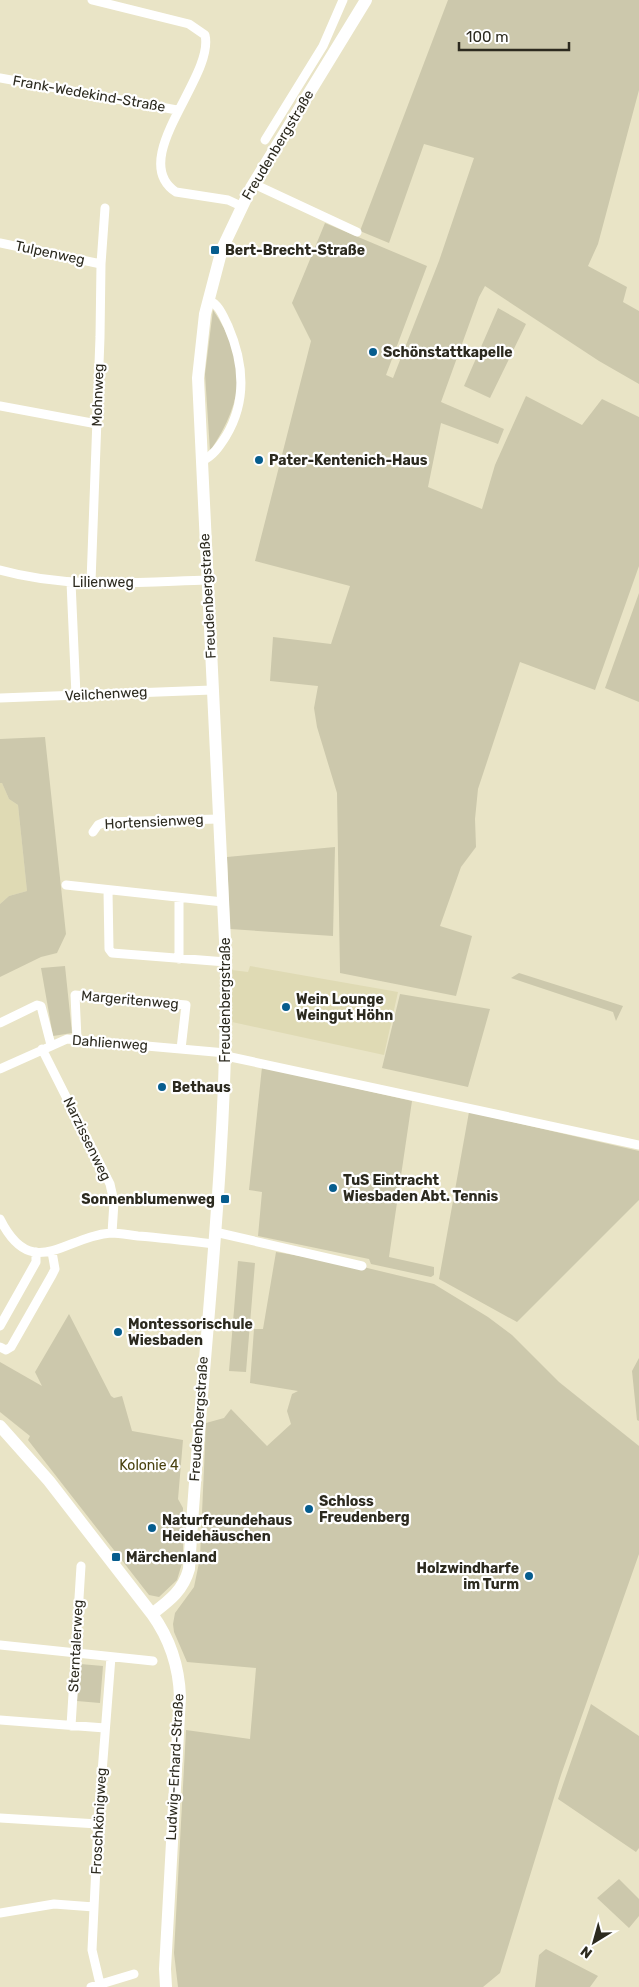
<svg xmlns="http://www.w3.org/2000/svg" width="639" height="1987" font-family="Rubik,sans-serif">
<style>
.built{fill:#dfdab4}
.green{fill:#ccc8ac}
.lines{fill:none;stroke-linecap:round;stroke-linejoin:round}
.street{stroke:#fff;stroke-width:9}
.secondary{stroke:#fff;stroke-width:12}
.poi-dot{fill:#065d8e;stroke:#fff;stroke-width:2}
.labels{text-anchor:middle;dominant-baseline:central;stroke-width:4.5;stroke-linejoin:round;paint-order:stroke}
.street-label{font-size:14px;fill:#2c2a1f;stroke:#fff}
.poi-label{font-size:14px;font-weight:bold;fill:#2c2a1f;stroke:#fff;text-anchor:start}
.park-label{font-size:14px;fill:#48400d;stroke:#fff}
</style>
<rect width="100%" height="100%" fill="#e9e4c6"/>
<!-- built -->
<path class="built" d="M0 783H2L9 799 18 805 27 891 9 896 0 904Z
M250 966 398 992 384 1055 232 1022V970L248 972Z"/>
<!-- green -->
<path class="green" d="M448 0H639V90L598 244 588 266 627 287 623 302 639 311V384L599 361 485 286 479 297 441 402 504 429 498 444 441 423 428 487 482 509 495 465 526 396 582 425 602 399 639 417V566L595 690 520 662 478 789 475 819 476 847 461 867 440 926 472 936 456 996 340 973 337 793 317 727 314 708 318 686 270 681 273 637 331 644 350 586 255 561 311 341 292 303 325 223 427 266 386 375 393 378 439 261 474 158 424 144 389 243 360 231Z
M498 308 526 324 490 398 464 386Z
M213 310C248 362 244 401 210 451L205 374Z
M639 593V702L605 688Z
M45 737 66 934 57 953 41 957 0 977V904L9 896 27 891 18 805 9 799 2 783H0V739Z
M335 847 333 936 230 929 227 857Z
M65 966 72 1033 53 1036 41 968Z
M519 973 623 1006 616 1021 613 1012 511 978Z
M400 994 490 1009 468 1087 382 1068Z
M262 1067 412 1101 389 1257 434 1267V1275L431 1277 371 1264 369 1259 258 1236 262 1192 249 1190Z
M469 1112 639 1151V1200L517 1322 439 1279Z
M276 1252 359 1266 434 1284 488 1317 512 1335 559 1382 639 1446V1554L561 1775 500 1973 483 1987H178L174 1953 186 1730 250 1739 256 1668 187 1662 174 1632 173 1624 175 1613 194 1587 200 1558 206 1423 224 1418 231 1409 267 1446 291 1424 287 1411 292 1394 298 1391 250 1383 254 1329H263Z
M238 1261 255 1263 246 1372 229 1371Z
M69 1314 111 1396 114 1398 122 1396 132 1431 183 1440 178 1499 183 1508V1560L177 1580 159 1597 149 1595 28 1440 30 1436 0 1412V1362L42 1386 35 1372Z
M639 1358V1421L637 1420 632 1371Z
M80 1664 103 1666 100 1703 77 1701Z
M591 1704 639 1736V1848L636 1852 558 1799Z
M619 1879 639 1899V1916L629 1928 597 1898Z
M546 1949 598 1976 590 1987H535L539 1955Z"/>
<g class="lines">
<!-- street -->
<path class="street" d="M92 0 189 24 205 35C215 77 126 159 176 192L228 200 241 206
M0 78 177 110
M265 140 323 46 343 0
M254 184 357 232
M0 243 101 264
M0 406 97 424
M202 461C213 456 219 447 226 436 247 401 244 363 228 326 223 316 219 304 208 300
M0 570C68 589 138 582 208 580
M71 582 76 695
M91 582 100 337 101 264 105 208
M0 698 212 690
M93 832 98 825 105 822 219 819
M66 885 223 902
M108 891 109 949 112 953 226 962
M179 959V898
M0 1023 37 1005 41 1006 51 1045
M77 1039 75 995 186 1005 181 1049
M42 1049 110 1184 114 1202 112 1233
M226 1056 639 1145
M0 1069 67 1039 226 1053
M0 1219C32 1283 65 1236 111 1233 120 1233 129 1235 138 1236 163 1238 189 1241 214 1244
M215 1232 362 1266
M0 1326 36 1262V1252
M0 1347 6 1350 11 1347 52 1275 55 1269 52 1252
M0 1645 153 1661
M0 1720 105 1728
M71 1726 81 1566
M0 1818 98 1824
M0 1913 54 1904 94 1907
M100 1984 92 1950 98 1824 111 1657
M91 1987 134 1974"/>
<!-- secondary -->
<path class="secondary" d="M0 1426 49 1481 152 1614C170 1639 179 1666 180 1697L165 1969 166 1987
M152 1614C169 1601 183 1591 189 1569 201 1367 228 1165 226 962L198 378 205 314 222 249 251 188 366 0"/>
</g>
<!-- markers -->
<g class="poi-dot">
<rect x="210" y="245" width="10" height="10" rx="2.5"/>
<circle cx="373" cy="352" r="5"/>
<circle cx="259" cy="460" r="5"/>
<circle cx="286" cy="1007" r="5"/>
<circle cx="162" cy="1087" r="5"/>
<circle cx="333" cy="1188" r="5"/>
<rect x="220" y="1194" width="10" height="10" rx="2.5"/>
<circle cx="118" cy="1332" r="5"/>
<circle cx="309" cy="1509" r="5"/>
<circle cx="152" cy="1528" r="5"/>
<rect x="111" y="1552" width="10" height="10" rx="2.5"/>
<circle cx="529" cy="1576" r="5"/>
</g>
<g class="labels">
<!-- street labels -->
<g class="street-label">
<text transform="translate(89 94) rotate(10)">Frank-Wedekind-Straße</text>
<text transform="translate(278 145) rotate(-59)">Freudenbergstraße</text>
<text transform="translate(50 253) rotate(12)">Tulpenweg</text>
<text transform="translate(98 395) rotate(-88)">Mohnweg</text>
<text x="103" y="582">Lilienweg</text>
<text transform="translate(208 596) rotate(-93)">Freudenbergstraße</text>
<text transform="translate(106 694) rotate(-3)">Veilchenweg</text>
<text transform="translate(154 822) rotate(-3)">Hortensienweg</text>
<text transform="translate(130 1000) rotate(5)">Margeritenweg</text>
<text transform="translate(225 1000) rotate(-90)">Freudenbergstraße</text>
<text transform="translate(110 1043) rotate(4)">Dahlienweg</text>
<text transform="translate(87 1139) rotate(64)">Narzissenweg</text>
<text transform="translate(199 1419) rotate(-86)">Freudenbergstraße</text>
<text transform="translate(76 1646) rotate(-87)">Sterntalerweg</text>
<text transform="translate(175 1767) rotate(-87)">Ludwig-Erhard-Straße</text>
<text transform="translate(99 1821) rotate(-87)">Froschkönigweg</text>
</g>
<!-- poi labels -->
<g class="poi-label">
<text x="225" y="250">Bert-Brecht-Straße</text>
<text x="383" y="352">Schönstattkapelle</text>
<text x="269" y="460">Pater-Kentenich-Haus</text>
<text x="296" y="999">Wein Lounge<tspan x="296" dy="16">Weingut Höhn</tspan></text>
<text x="172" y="1087">Bethaus</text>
<text x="343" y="1180">TuS Eintracht<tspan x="343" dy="16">Wiesbaden Abt. Tennis</tspan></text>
<text x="215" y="1199" text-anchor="end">Sonnenblumenweg</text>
<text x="128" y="1324">Montessorischule<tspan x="128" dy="16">Wiesbaden</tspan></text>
<text x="319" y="1501">Schloss<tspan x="319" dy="16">Freudenberg</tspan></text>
<text x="162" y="1520">Naturfreundehaus<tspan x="162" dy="16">Heidehäuschen</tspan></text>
<text x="126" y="1557">Märchenland</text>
<text x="519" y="1568" text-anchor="end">Holzwindharfe<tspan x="519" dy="16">im Turm</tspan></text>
</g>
<!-- park labels -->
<g class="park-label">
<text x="149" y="1465">Kolonie 4</text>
</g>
</g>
<!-- north arrow -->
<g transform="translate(594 1942) rotate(217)" stroke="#ffffff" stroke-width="4" paint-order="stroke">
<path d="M0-4L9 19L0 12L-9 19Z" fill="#2c2a1f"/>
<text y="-8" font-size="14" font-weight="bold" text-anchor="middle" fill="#2c2a1f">N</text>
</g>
<!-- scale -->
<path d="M459 42v8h110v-8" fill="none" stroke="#2c2a1f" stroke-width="2.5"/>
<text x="466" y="42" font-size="15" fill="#2c2a1f" stroke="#ffffff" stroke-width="4" paint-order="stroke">100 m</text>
</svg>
